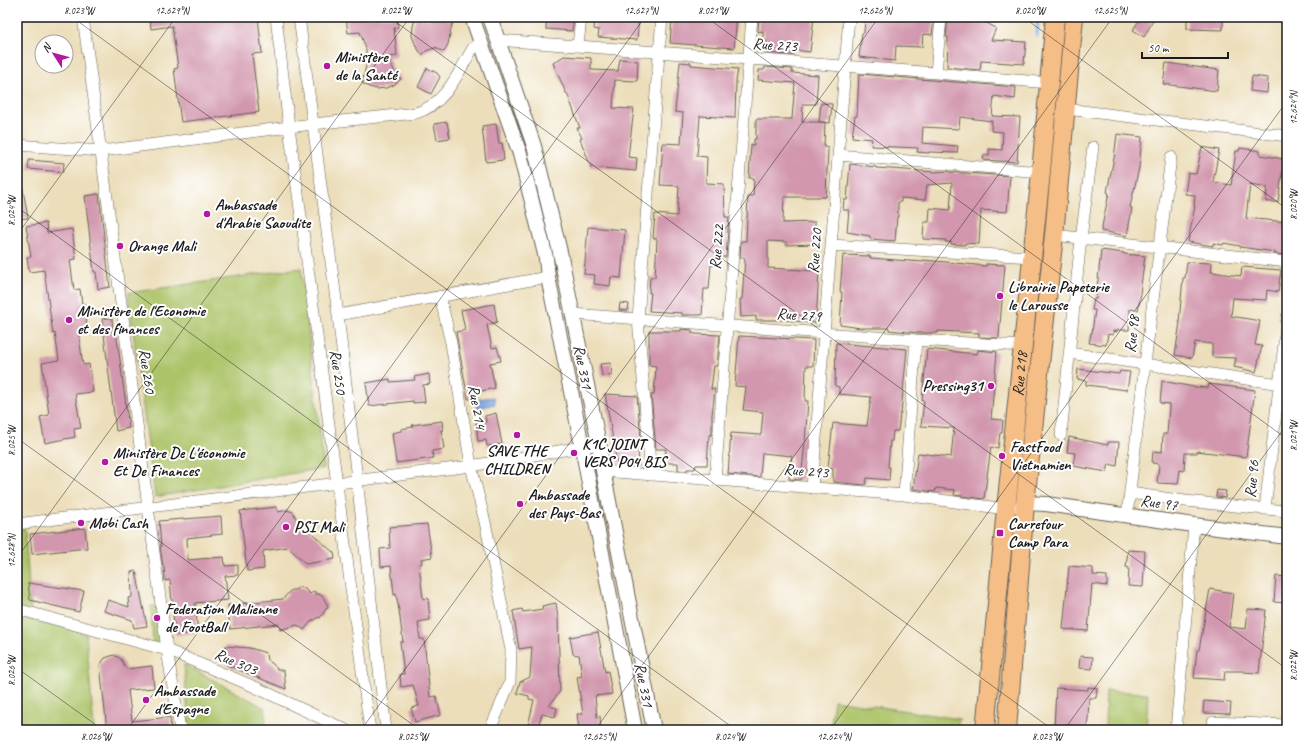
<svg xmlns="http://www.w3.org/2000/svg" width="1304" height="747" font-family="Caveat,sans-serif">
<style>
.green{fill:#acc368;stroke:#647042}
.water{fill:#78a6e1;stroke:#4a617e}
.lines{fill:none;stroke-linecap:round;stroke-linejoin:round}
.stream{stroke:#78a6e1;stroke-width:3.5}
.building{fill:#d297ae}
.minor-casing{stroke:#656053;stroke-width:12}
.tertiary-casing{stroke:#656053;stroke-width:16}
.trunk-casing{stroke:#656053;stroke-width:20}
.minor{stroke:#fff;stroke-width:11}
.tertiary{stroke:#fff;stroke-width:14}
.trunk{stroke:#f6be87;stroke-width:18}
.ticks{fill:none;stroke:#1c1c1c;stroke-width:1;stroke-opacity:0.45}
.poi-dot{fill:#b5179e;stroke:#fff;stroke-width:1.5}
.labels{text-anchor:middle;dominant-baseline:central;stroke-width:4;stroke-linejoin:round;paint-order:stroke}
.street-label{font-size:16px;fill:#1c1c1c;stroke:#fff}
.poi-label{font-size:16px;font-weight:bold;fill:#1c1c1c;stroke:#fff;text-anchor:start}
.neatline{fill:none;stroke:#1c1c1c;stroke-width:1.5}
.ticks-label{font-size:10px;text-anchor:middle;fill:#1c1c1c}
</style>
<rect width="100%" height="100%" fill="#fff"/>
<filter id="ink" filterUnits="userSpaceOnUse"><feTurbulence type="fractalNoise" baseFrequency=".025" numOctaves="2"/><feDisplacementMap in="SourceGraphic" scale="8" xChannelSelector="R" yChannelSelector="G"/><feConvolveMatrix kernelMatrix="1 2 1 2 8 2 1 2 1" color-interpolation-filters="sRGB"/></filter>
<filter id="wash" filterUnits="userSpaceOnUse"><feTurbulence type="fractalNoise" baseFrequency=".012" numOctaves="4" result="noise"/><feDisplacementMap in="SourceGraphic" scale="16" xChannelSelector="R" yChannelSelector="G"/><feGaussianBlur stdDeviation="0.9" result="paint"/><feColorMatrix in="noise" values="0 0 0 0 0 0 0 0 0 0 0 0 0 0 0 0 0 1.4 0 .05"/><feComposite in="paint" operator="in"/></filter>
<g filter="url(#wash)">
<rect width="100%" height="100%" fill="#ecdeba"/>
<!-- green -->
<path class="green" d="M301 268 324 468 155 497 128 293Z
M25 528 31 615 86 634 94 730H17V530Z
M151 606H162L166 644 153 645Z
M184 664 265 708 266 730H189Z
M1106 691 1148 693 1146 730H1105Z
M834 700 959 719 957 730H830Z"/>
<!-- water -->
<path class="water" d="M494 397 495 404 477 408 476 404 479 399Z"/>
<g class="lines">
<!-- stream -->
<path class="stream" d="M1037 36 1038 17"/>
</g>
<g id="blocks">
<!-- building -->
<path class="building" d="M150 17H258L262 53 252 54 259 112 181 122 174 69 178 68 172 26 151 29Z
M346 17H397L398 27 394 28 397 56 388 57 395 73 401 79 394 85 386 88 377 89 369 87 362 83 366 66V49L360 32 348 33Z
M416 17 427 19 433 17H446L448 22 450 19 453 20 448 44 444 52 436 48 437 47 426 51 422 55 416 46 412 36 413 26Z
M547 17H574L572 31 546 29Z
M600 17H639L637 40 598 37 599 30 594 29 595 21H600Z
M672 17 710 21V17H737L734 48 670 43Z
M759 17H814L810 52 794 50 793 55 765 53 766 41H763V31L758 32Z
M865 17H934L932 35 923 34 922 47 896 46 895 61 859 57 862 33H864Z
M948 17H984L983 21 996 28 991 40 1026 42 1024 64 981 61 980 70 947 67 948 37H946Z
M1141 17H1155L1144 37 1133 30Z
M1187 17H1223V30L1187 29Z
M564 56 591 58V70L618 71 620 59 638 61 637 81 615 80 613 108 634 109 628 157 637 158 636 171 591 167 580 139 582 138 577 128H580L567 93H566L553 63Z
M680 62 691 63V65L738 69 736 81 735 118 700 116 697 156 707 157 706 183 724 184 725 217H729L726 257H717L716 265H711L709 289H704L702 315H682V313L649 311 651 293H649L650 277H655L657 239 653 238 655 214 677 216 679 186 660 185 663 143 681 144 683 113 675 112Z
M1166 63 1219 70 1217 91 1163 84Z
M765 67 792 69V73L818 75 816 104H803L802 122H825L824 147 828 148 826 197H784L783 220V223L815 222V244L786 245V242L768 241V268L819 271 816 323 784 320H756V316L741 317 740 299H742L745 258H740L741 241H746L748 196H753L754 178H749L751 144 754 145V139H756V119H792L795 83 758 80 759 70H764Z
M427 68 437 73 440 77 431 94 418 87Z
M859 74 1016 87 1015 99 994 96 992 116 1020 117 1017 162 983 160 984 155H989V149L1002 150 1003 132 991 131 992 121 960 117 959 129 923 127 922 143 958 146 957 153 929 152V153L917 152 918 148 871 146 872 139 852 137 855 116H857Z
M1252 76 1268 78 1267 93 1250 91Z
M821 103 832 104 830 123 819 122Z
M447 122 450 138 437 140 434 124Z
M496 124 499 143H502L504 160 486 162 482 126Z
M1117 134 1142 137 1139 168 1130 207 1132 208 1127 236 1101 231 1109 193 1107 192 1114 158Z
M1202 147 1219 150 1213 182 1231 185 1236 151H1239L1240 148 1260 151V155L1284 159 1278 202H1266L1267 187 1250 184 1246 218 1287 222 1285 247H1287L1285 255 1274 254 1275 252 1240 247V246L1224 243 1223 245 1213 243V246L1188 242 1195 206H1194L1195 195 1185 194 1188 173 1196 174Z
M29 160 64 163 63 172 28 169Z
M850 164 876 167V168L935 172 948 171 949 172 1010 176 1007 212 981 210 979 244 965 243V245L951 244V242H945L946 240 923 239 924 222H929L930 208 950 210 952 183 927 185 925 200 901 198V202H898V217H897L895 241 870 239V236L847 232 849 210H843L844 200H847Z
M17 184H22L28 218 17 219Z
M99 194 110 287 98 289 96 272H94L85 196Z
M46 223 47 233 72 229 76 259 70 260 74 290 80 289 82 304H86L87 311 86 328 78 329 83 365 89 364 93 392 75 394 81 428 74 429 75 437 45 443 40 417 49 415 42 363 59 360 55 333 53 334 44 270 29 272 27 257H31L26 226Z
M588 227 625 230 621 278 611 277 610 286 594 284 595 275 584 274Z
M1101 250 1124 253V254L1145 256 1140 293H1141L1138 310 1130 309 1129 330H1117V332L1113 331V335L1108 334 1106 345 1089 343 1091 333H1092L1095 310H1092L1094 299H1096Z
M843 255 870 256V258L923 262V260L946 262 986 266V264L1005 265 999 336 998 338 979 337V333L938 331V333H919L889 330V328H861L840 325 842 292H840Z
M1187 262 1212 263 1211 272 1241 276 1242 267 1281 270 1278 292 1267 290 1266 300 1233 298 1231 316 1260 321 1255 345 1262 346 1256 372 1234 367 1236 358 1212 357V344L1195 342 1192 358 1175 355 1180 322H1179L1183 278H1185Z
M620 303 629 304 628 311 619 310Z
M494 304 497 322 487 325 492 348 497 347 501 361 490 363 495 388 477 392V398L468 399 456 332 465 330 461 310Z
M112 318 113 330H116L129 428 116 431 102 319Z
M681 329 692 330V333L695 334 720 335 717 366H714L711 389H715L712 415V435H709L707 465H696L695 469H687V471L678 470V463H665L666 449H656L651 395H654L656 366 649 365V331H681Z
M739 336 814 340 813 366H806L805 401H808L805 442 801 480 789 479 792 456 762 453 760 477 728 474 731 433 761 435 763 412 743 410 746 387 735 386Z
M836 343 907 349 901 414H900L898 431H893L892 441H890L888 467H890L889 480 867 478 865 485 833 482V469L828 468 833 423 867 426 871 397 839 394V387L835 386Z
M927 349 977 354 978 350 997 352 991 419 1003 420 1002 433H1000L998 448 991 447 984 499 954 495 955 490 936 488 935 492 913 489 918 453 951 457 954 428 921 426 924 401H922Z
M611 363 612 375 602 376 600 364Z
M1078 369 1119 374 1120 371 1130 372 1127 390 1086 385V381L1077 379Z
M429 374 430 384 423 385 425 402 413 403V401L369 406 366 383 390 379V382L415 380 414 377Z
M1162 381 1194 387 1208 388 1209 384 1255 390 1246 457 1197 451V453H1185L1184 471 1180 470 1178 484 1157 483 1159 464 1152 463 1153 451 1162 452 1163 434H1167L1169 408V404L1160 403Z
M605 394 637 396 642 449H638L639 466 617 463Z
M496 413 502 444 487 446 486 440 478 441 476 423 486 422 485 416Z
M442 421 443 430H441L444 449 432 451 433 458 396 463 392 433 401 431V429L413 427 412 425Z
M1069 437 1108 445V442H1119L1117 466 1109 464 1107 472 1073 466 1075 453 1067 452Z
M1217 490 1226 491 1225 498 1216 497Z
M277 507 278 512 287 510 293 512 297 520 334 553 335 559 306 564 288 547 263 551 264 569 247 571 240 511Z
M221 516 222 534 187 538 188 560 224 557 225 566 238 565V575L225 576 228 600 195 603 198 633 175 635 170 580 165 581 164 566H163L160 547H161L159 521Z
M427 524 432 557 421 559 422 564H419L423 599 428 598 430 620 418 622 420 639H424L430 697 436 696 441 715 415 722 411 708 419 706 413 685 401 687 400 674H404L400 642H403L399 610 396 594 394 595 391 566 381 567 380 549 390 548 389 527Z
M85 528 87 548 32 554 30 534Z
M1128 550 1145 551 1143 587 1128 586 1129 568 1126 567Z
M1069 566 1093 568V575L1107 576V586L1092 584 1088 631 1063 629Z
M136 571 147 626 134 628 132 620 104 611 108 600 129 607 128 598 132 597 131 572Z
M1276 576 1287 577V603L1274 602Z
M28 583 84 591 79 612 30 600Z
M299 587 304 588 310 594 314 591 316 594H319L323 597 328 606 320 618 318 617 314 621 313 619 304 630 297 625 280 630 279 624 230 629 228 605 283 599 291 590H295Z
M1210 589 1233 593 1229 627 1246 629 1248 609 1266 610 1259 673 1243 672V671H1225L1224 680 1194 678 1197 650H1199Z
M556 603 558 618 560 691 549 706 557 708 555 717 542 714 539 723 528 726 534 700 529 699V696L517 693 520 682 530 677 532 647 519 649 513 611 522 609 523 612 543 609 542 606Z
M598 632 605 672 608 671 612 694 595 696 597 717 600 716 601 730H579L577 714H583L577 677 582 676 579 655 573 654 570 637Z
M225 646 250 648 266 653 267 660 273 664 277 669 284 671 286 689 227 665Z
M114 655 121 659 126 669 152 666 154 688 128 690 132 721 170 717 171 730H107L100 665 105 658Z
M1080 656 1093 657 1092 669 1079 668Z
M1088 687 1097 688 1096 698H1089L1088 719 1086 730H1054L1056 688 1088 690Z
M1204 701 1231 703 1230 714 1203 713Z"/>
</g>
</g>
<g filter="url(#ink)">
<use href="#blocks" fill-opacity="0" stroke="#656053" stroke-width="1"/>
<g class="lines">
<defs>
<path id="minor" d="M83 17 167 650 180 730
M276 17 289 127 370 730
M299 17 338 315 386 730
M498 40 936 73 1049 83
M578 46 581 17
M936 73 941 17
M1066 109 1287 136
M17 145 101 151 313 124 416 113C446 104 458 73 473 48L481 45
M838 155 1041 172
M1054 235 1287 262
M831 245 1032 257
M440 296 451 343 471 466 485 522 511 650 510 682 490 730
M573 314 916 340 1023 346
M338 315 548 277
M1069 353 1287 385
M1061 435 1081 238 1093 147
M603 471 904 495 1006 509 1012 507
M651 475 638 319 662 17
M715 480 752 17
M812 488 849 17
M1130 493 1185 501 1265 509 1287 317
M904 495 916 340
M1265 509 1287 511
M1127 516 1145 364 1171 157
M17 524 471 466 599 444
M17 609 167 650 255 687 346 730
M1213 722 1287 725
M1176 730 1194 525"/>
<path id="tertiary" d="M472 17 520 154 546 258 548 277 582 446 635 730
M490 17 534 146 560 252 599 444 603 471 654 730
M1025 503 1046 504 1194 525 1287 537"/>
<g id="trunk">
<path id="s1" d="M985 730 1006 509 1041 172 1055 17"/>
<path d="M1007 730 1025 503 1054 235 1074 17"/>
</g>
</defs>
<!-- minor casing -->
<use href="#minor" class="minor-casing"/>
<!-- tertiary casing -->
<use href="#tertiary" class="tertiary-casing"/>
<!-- trunk casing -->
<use href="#trunk" class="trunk-casing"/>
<!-- minor -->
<use href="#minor" class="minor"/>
<!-- tertiary -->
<use href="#tertiary" class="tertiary"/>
<!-- trunk -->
<use href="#trunk" class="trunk"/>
</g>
</g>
<!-- ticks -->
<path class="ticks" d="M72 17 1053 730M389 17 1287 669M706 17 1287 439M1023 17 1287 209M17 207 736 730M17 235 176 17M17 438 420 730M17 558 410 17M17 668 103 730M127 730 645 17M361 730 879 17M595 730 1113 17M830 730 1287 101M1064 730 1287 424"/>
<!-- markers -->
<g class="poi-dot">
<circle cx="327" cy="66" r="4"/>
<circle cx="207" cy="214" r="4"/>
<circle cx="120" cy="246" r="4"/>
<circle cx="1000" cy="296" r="4"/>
<circle cx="69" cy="320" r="4"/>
<circle cx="991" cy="386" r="4"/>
<circle cx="517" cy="435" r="4"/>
<circle cx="574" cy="453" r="4"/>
<circle cx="1002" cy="456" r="4"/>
<circle cx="105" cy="462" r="4"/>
<circle cx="520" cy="504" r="4"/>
<circle cx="81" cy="523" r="4"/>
<circle cx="286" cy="527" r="4"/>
<rect x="996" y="529" width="8" height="8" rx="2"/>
<circle cx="157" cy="618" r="4"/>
<circle cx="146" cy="700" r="4"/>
</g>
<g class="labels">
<!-- street labels -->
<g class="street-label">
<text transform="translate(775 45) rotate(4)">Rue 273</text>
<text transform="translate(717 247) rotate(-85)">Rue 222</text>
<text transform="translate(815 251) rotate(-85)">Rue 220</text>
<text transform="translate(799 315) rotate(4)">Rue 279</text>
<text transform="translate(1132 334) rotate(-83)">Rue 98</text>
<text transform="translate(583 367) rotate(79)">Rue 331</text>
<text transform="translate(147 371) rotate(82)">Rue 260</text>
<text transform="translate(338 372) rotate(82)">Rue 250</text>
<text stroke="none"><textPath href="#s1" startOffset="358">Rue 218</textPath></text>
<text transform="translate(477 407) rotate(80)">Rue 214</text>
<text transform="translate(806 471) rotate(5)">Rue 293</text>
<text transform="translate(1252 479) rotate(-84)">Rue 96</text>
<text transform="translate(1159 503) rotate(8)">Rue 97</text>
<text transform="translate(236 662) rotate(23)">Rue 303</text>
<text transform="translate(644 685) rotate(79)">Rue 331</text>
</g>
<!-- poi labels -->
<g class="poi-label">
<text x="335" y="57">Ministère<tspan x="335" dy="18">de la Santé</tspan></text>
<text x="215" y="205">Ambassade<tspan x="215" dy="18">d'Arabie Saoudite</tspan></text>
<text x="128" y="246">Orange Mali</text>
<text x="1008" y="287">Librairie Papeterie<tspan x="1008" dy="18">le Larousse</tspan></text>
<text x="77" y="311">Ministère de l'Economie<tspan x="77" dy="18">et des finances</tspan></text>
<text x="983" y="386" text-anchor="end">Pressing31</text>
<text x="582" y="444">K1C JOINT<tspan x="582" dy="18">VERS P04 BIS</tspan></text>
<text x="1010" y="447">FastFood<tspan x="1010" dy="18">Vietnamien</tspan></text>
<text x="517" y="451" text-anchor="middle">SAVE THE<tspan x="517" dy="18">CHILDREN</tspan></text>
<text x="113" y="453">Ministère De L'économie<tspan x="113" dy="18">Et De Finances</tspan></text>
<text x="528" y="495">Ambassade<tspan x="528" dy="18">des Pays-Bas</tspan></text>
<text x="89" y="523">Mobi Cash</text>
<text x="1008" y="524">Carrefour<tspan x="1008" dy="18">Camp Para</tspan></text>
<text x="294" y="527">PSI Mali</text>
<text x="165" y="609">Federation Malienne<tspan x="165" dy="18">de FootBall</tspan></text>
<text x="154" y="691">Ambassade<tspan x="154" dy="18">d'Espagne</tspan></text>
</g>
</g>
<!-- margin -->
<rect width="1304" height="747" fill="none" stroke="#fff" stroke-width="44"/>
<!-- north arrow -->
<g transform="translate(54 54) rotate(306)"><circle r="19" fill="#ffffff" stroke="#a4a4a4"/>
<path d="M0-3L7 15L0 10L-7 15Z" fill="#b5179e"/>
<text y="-6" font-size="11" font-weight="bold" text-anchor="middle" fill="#1c1c1c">N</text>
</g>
<!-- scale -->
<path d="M1142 52v6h86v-6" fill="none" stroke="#1c1c1c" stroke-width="2"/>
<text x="1148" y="52" font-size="12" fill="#1c1c1c" stroke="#ffffff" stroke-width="3" paint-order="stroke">50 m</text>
<rect x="22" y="22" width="1260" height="703" class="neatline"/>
<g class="ticks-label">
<text x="79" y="14">8.023°W</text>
<text x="172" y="14">12.629°N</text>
<text x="396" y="14">8.022°W</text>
<text x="641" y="14">12.627°N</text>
<text x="713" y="14">8.021°W</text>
<text x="875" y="14">12.626°N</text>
<text x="1030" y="14">8.020°W</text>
<text x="1110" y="14">12.625°N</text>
<text transform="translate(1293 108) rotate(-90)" y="4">12.624°N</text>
<text transform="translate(1293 205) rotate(-90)" y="4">8.020°W</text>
<text transform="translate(11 211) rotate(-90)" y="4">8.024°W</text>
<text transform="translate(1293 436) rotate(-90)" y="4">8.021°W</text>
<text transform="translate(11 441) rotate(-90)" y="4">8.025°W</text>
<text transform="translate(11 551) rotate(-90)" y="4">12.628°N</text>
<text transform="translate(1293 666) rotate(-90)" y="4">8.022°W</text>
<text transform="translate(11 671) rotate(-90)" y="4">8.026°W</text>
<text x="96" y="740">8.026°W</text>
<text x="413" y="740">8.025°W</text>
<text x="599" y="740">12.625°N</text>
<text x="730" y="740">8.024°W</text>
<text x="834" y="740">12.624°N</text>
<text x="1047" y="740">8.023°W</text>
</g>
</svg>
